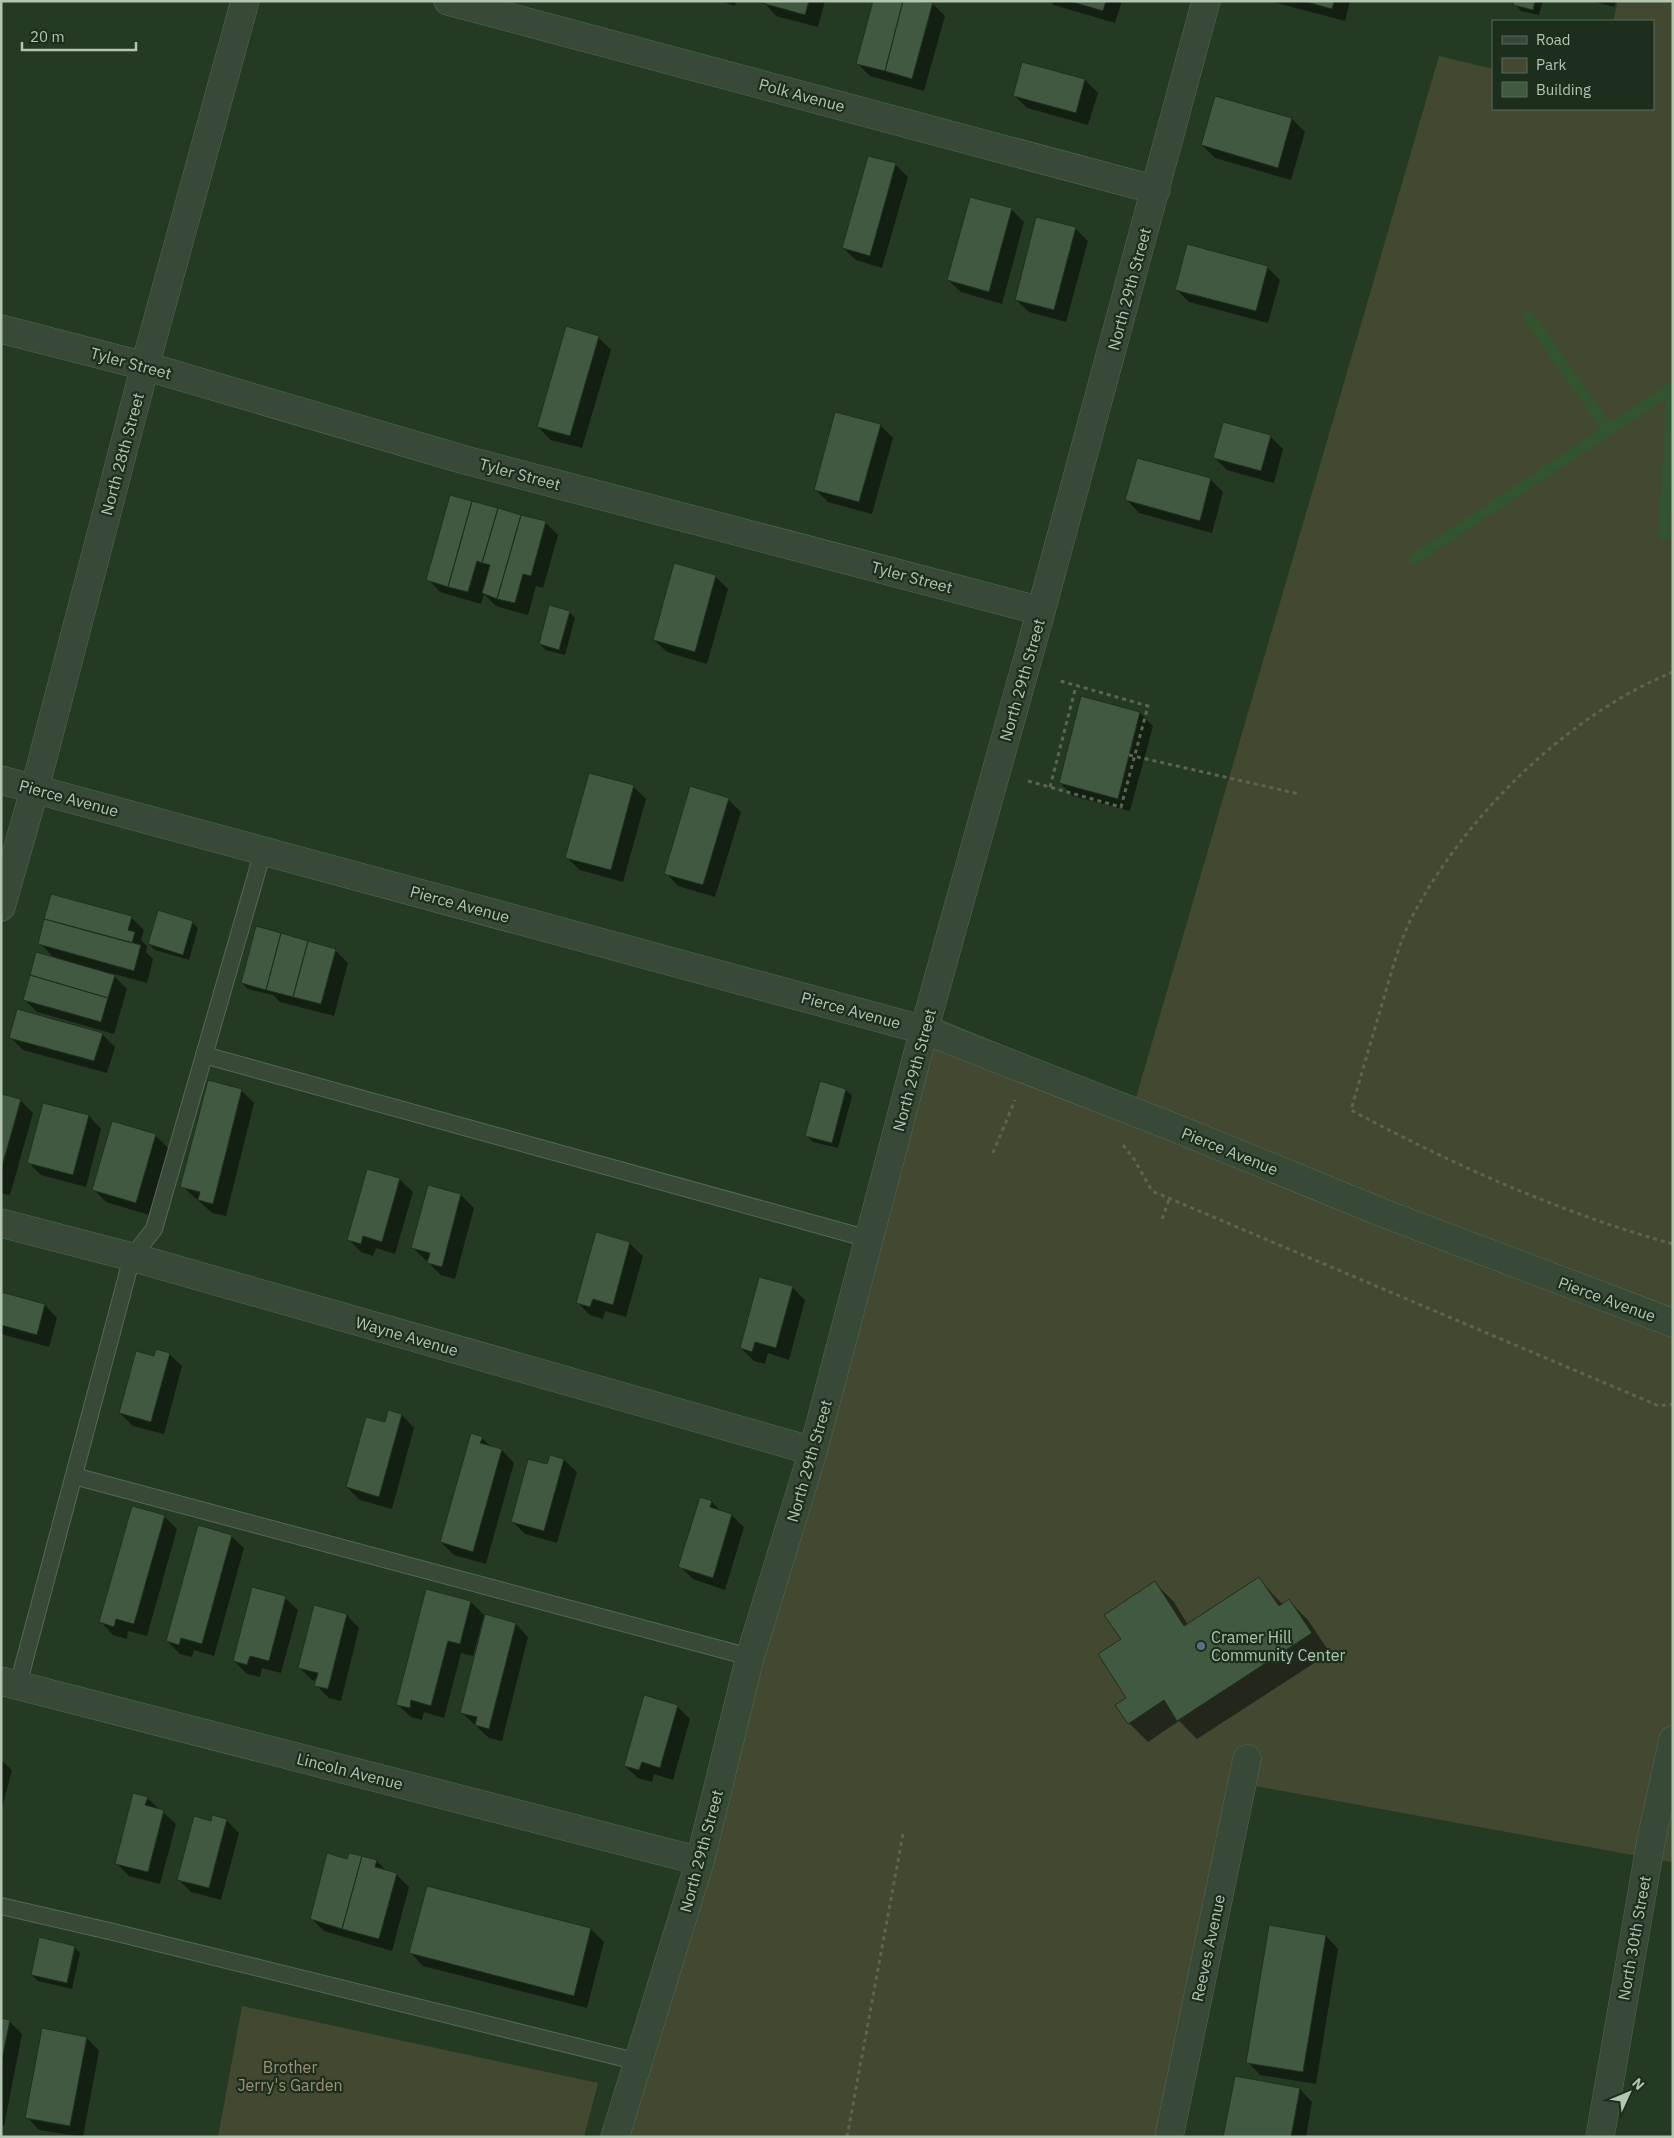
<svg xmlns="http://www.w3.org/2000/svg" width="1674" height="2138" font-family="'IBM Plex Sans',sans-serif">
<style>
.green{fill:#434831}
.shadow{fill:#0007}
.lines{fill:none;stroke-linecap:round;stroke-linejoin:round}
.stream{stroke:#32552f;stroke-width:11}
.building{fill:#415940;stroke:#1f311e}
.lane-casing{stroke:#566855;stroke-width:18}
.street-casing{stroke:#566855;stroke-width:29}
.path{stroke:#5b6551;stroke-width:3;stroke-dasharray:4 4;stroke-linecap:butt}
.lane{stroke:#384a37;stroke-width:16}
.street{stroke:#384a37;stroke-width:28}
.service-dot{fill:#5c6f8a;stroke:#1d2f1c;stroke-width:2}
.labels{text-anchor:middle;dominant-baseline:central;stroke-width:4.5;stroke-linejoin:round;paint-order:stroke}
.street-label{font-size:16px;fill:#b3c6b2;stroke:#1d2f1c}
.poi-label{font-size:16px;fill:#b3c6b2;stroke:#1d2f1c;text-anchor:start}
.park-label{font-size:16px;fill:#a09079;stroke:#1d2f1c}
</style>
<rect width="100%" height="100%" fill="#253a23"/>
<!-- green -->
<path class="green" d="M1618 1H1673V1852L1671 1862 1249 1785 1171 2137H624L933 1016 1135 1101 1439 56 1493 69V109H1653V21H1613Z
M242 2006 598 2083 584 2137H218Z"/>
<!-- shadow -->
<path class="shadow" d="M721 1H736L735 6Z
M763 1H825L818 27 776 16Z
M874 1H926L932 3 945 16 924 91 870 76 857 63Z
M1050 1H1122L1115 23 1054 5Z
M1269 1H1350L1345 21Z
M1516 1H1543L1539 15 1521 11 1515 4Z
M1592 1H1616L1614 7Z
M1085 80 1098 93 1088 125 1027 108 1014 95Z
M1216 97 1292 119 1305 132 1291 180 1215 158 1202 145Z
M895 164 908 177 882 268 856 260 843 248Z
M1011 209 1024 222 1002 304 961 292 948 280Z
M1075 228 1088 241 1066 322 1029 312 1016 300Z
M1267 267 1280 280 1268 323 1189 302 1176 289Z
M598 337 611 350 582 448 551 440 538 427Z
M880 425 893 438 872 514 828 502 815 489Z
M1270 436 1283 449 1274 483 1227 470 1215 458Z
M1210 479 1223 492 1212 533 1139 513 1127 500Z
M546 523 558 535 543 588 536 586 528 615 496 606 484 594 481 604 440 592 428 579Z
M715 576 728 589 707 664 667 652 654 640Z
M569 612 575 618 565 655 546 650 540 644Z
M1082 698 1140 713 1153 726 1130 811 1073 796 1060 783Z
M633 786 646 799 623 882 580 870 567 858Z
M728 799 741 812 715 897 678 886 666 873Z
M131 917 144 930 141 940 147 946 146 952 153 959 147 983 111 973 127 989 114 1034 37 1012 24 999 55 959 40 943Z
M192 922 198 928 189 960 155 950 149 944Z
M335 950 348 963 334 1016 280 1002 273 995 248 989 242 983Z
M102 1034 115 1047 107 1073 23 1050 10 1037Z
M821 1083 846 1090 852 1096 838 1148 813 1142 807 1136Z
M242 1091 254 1103 226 1216 212 1213 182 1186Z
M1 1095 20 1100 33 1113 10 1195 1 1193Z
M89 1116 101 1129 86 1187 41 1175 29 1163Z
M113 1123 156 1136 168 1148 149 1215 106 1202 93 1189Z
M368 1170 400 1180 413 1192 395 1254 376 1248 373 1256 361 1252 348 1239Z
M429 1187 461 1195 474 1208 455 1279 441 1275 413 1248Z
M597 1234 630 1244 643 1256 626 1317 605 1311 603 1319 590 1315 578 1303Z
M792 1287 805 1300 789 1360 768 1353 765 1364 754 1361 741 1348Z
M1 1293 45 1305 57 1318 49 1347 1 1334Z
M169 1354 182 1366 164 1434 133 1426 120 1413Z
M402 1415 414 1428 392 1509 360 1500 347 1487 386 1424Z
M482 1438 491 1447 502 1450 514 1463 486 1564 454 1555 441 1542Z
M564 1460 577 1472 557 1543 525 1534 512 1521Z
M701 1498 712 1502 722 1512 731 1515 744 1527 725 1590 693 1579 680 1566Z
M164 1516 177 1529 147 1636 128 1631 127 1639 113 1635 101 1622Z
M231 1536 244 1548 214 1656 194 1650 192 1657 180 1654 167 1641Z
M1259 1579 1283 1605 1289 1601 1308 1620 1330 1653 1197 1739 1179 1721 1148 1742 1129 1723 1128 1698 1155 1583 1174 1602 1188 1625Z
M427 1591 471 1602 484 1615 473 1656 461 1653 444 1718 424 1712 422 1720 411 1717 398 1705Z
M285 1598 298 1610 281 1673 262 1668 260 1677 247 1674 234 1661Z
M347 1615 359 1628 341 1701 329 1698 316 1685 317 1681 312 1680 299 1667Z
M516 1624 528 1637 502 1741 489 1738 461 1712Z
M677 1706 690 1719 673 1780 654 1774 652 1782 638 1778 625 1766Z
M1 1760 12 1770 1 1812Z
M147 1798 176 1824 160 1884 129 1876 116 1863Z
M226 1820 239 1833 221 1900 191 1892 178 1879 212 1822Z
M350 1855 377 1861 387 1872 396 1874 409 1887 392 1951 324 1931 311 1918Z
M428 1887 591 1929 604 1942 587 2008 423 1966 411 1953Z
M1326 1936 1338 1949 1316 2084 1260 2075 1248 2062Z
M74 1947 80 1953 72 1989 38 1981 32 1975Z
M1 2020 9 2021 22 2034 4 2126 1 2125Z
M87 2038 99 2051 83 2137 39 2130 27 2117Z
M1300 2089 1312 2102 1306 2137H1225Z"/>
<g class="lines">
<!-- stream -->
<path class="stream" d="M1529 317 1608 430
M1664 535 1672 387
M1414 559 1673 387"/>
</g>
<!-- building -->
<path class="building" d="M762 1H809L805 15 762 3Z
M873 1H903L885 71 856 64Z
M903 1 933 2 912 79 885 71Z
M1069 1H1106L1103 11Z
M1303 1H1334L1332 9Z
M1514 1H1535L1533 10 1513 5Z
M1022 62 1085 79 1076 113 1013 96Z
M1215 96 1292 118 1278 168 1201 145Z
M868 156 896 163 870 256 842 248Z
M970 197 1012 208 989 292 947 280Z
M1036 217 1076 227 1054 310 1015 300Z
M1187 244 1268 266 1256 311 1175 290Z
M566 326 599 336 570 436 537 427Z
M835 412 881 424 859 502 814 490Z
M1223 422 1271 435 1261 471 1213 458Z
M1137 458 1211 478 1200 521 1125 500Z
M450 495 472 501 448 587 426 580Z
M472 501 498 508 482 563 477 561 468 592 448 587Z
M498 508 521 515 497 599 482 593 490 565 482 563Z
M521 515 546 521 531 576 523 574 515 603 497 599Z
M674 563 716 575 695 652 653 640Z
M549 605 570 611 559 650 539 644Z
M1081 696 1140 712 1118 799 1059 783Z
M589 773 634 785 611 870 565 858Z
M690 786 729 798 703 885 664 874Z
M51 894 132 916 128 930 135 932 132 943 44 919Z
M158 910 193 921 183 955 148 944Z
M44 919 141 945 134 971 38 944Z
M256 926 281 933 266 990 241 983Z
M281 933 308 941 293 997 266 990Z
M308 941 336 949 321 1004 293 997Z
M36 952 115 975 108 998 30 975Z
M30 975 108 998 101 1022 23 1000Z
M17 1009 103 1033 94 1061 9 1038Z
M208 1080 242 1089 213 1204 198 1200 200 1192 180 1187Z
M820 1081 846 1089 832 1143 805 1136Z
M1 1094 21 1099 1 1170Z
M43 1103 89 1115 73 1175 27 1163Z
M112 1121 156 1134 136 1203 92 1190Z
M367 1169 400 1178 382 1242 363 1236 361 1244 347 1240Z
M428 1185 461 1194 442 1267 427 1263 430 1253 411 1248Z
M596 1232 630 1242 613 1305 593 1299 590 1307 576 1303Z
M759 1277 793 1286 776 1348 755 1342 752 1352 740 1348Z
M1 1292 45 1304 37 1335 1 1325Z
M156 1349 170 1353 151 1422 119 1413 136 1351 154 1356Z
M388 1410 402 1414 379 1497 346 1487 366 1417 385 1422Z
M471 1433 483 1437 480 1443 502 1449 473 1552 440 1542Z
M550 1455 564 1459 544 1531 511 1522 528 1459 547 1464Z
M700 1497 712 1501 710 1507 732 1514 713 1578 678 1567Z
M132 1506 165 1515 134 1624 116 1619 114 1627 99 1622Z
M198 1525 232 1535 202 1644 181 1638 179 1645 166 1641Z
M1259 1577 1279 1606 1289 1599 1312 1633 1177 1721 1164 1700 1128 1724 1115 1705 1126 1698 1098 1654 1121 1639 1104 1615 1155 1581 1184 1626Z
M252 1587 286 1596 269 1661 250 1656 247 1665 233 1661Z
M426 1589 471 1601 460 1644 448 1641 431 1706 411 1700 410 1708 396 1705Z
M314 1605 347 1614 328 1689 314 1686 318 1673 298 1668Z
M485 1614 516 1623 489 1729 475 1725 477 1717 460 1713Z
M644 1695 678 1705 660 1768 642 1762 639 1770 624 1766Z
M133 1793 148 1797 145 1805 164 1810 148 1872 115 1864Z
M212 1815 227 1819 209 1888 177 1880 194 1816 211 1821Z
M327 1853 347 1859 349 1853 362 1856 342 1929 310 1919Z
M362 1856 377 1860 375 1867 397 1873 379 1939 342 1929Z
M427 1886 591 1928 574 1996 409 1953Z
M1269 1925 1326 1935 1303 2072 1246 2063Z
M39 1937 75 1946 67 1983 31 1975Z
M1 2018 10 2020 1 2064Z
M42 2028 87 2037 70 2126 25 2118Z
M1235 2076 1300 2088 1291 2137H1223Z"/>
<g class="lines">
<defs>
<path id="lane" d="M204 1055 869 1239
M74 1476 750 1657
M18 1685 132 1257 154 1229 263 851
M1 1906 109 1931 639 2062"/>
<path id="street" d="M448 1 1156 190
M1 329 145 366 465 460 1041 611
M1 780 924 1030 1173 1127 1383 1213 1673 1323
M1 907 35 788 145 366 245 1
M1 1223 132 1257 813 1451
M1 1681 700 1861
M615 2137 700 1861 750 1657 813 1451 924 1030 1041 611 1206 1
M1169 2137 1247 1759
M1600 2137 1651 1841 1673 1740"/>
</defs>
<!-- lane casing -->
<use href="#lane" class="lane-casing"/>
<!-- street casing -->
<use href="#street" class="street-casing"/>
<!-- path -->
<path class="path" d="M1673 672C1567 715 1463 818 1411 919 1399 943 1392 971 1384 997 1373 1035 1362 1072 1351 1110 1453 1165 1561 1213 1673 1244
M1129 755 1299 794
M1028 781 1121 807 1148 706 1057 680
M1050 787 1076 686
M1123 1145 1134 1159 1152 1191 1659 1406 1673 1404
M993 1153 1015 1100
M1162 1219 1169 1199
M847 2137 903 1834"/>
<!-- lane -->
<use href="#lane" class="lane"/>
<!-- street -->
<use href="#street" class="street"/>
</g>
<!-- markers -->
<circle class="service-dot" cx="1201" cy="1646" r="5"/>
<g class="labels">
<!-- street labels -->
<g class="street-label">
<text transform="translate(802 95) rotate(15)">Polk Avenue</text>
<text transform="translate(1129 289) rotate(-75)">North 29th Street</text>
<text transform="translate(131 363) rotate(15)">Tyler Street</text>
<text transform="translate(122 454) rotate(-75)">North 28th Street</text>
<text transform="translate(520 474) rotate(15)">Tyler Street</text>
<text transform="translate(912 577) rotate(15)">Tyler Street</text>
<text transform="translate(1022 680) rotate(-74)">North 29th Street</text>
<text transform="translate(69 798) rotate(15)">Pierce Avenue</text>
<text transform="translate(460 904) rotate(15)">Pierce Avenue</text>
<text transform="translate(851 1010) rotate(15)">Pierce Avenue</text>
<text transform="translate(914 1070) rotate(-75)">North 29th Street</text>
<text transform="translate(1230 1151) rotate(22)">Pierce Avenue</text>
<text transform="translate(1607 1299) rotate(20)">Pierce Avenue</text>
<text transform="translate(407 1336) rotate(16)">Wayne Avenue</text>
<text transform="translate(809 1461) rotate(-74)">North 29th Street</text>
<text transform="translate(350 1771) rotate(14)">Lincoln Avenue</text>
<text transform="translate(701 1851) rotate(-75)">North 29th Street</text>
<text transform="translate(1634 1938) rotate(-80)">North 30th Street</text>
<text transform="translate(1208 1948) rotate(-78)">Reeves Avenue</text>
</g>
<!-- poi labels -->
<g class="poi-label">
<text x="1211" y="1637">Cramer Hill<tspan x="1211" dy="18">Community Center</tspan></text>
</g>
<!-- park labels -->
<g class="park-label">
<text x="290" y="2067">Brother<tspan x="290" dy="18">Jerry's Garden</tspan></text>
</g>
</g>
<!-- border -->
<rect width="1674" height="2138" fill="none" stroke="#b3c6b2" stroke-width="5"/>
<!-- legend -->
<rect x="1492" y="20" width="162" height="90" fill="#1d2f1c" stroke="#596b58"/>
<rect x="1502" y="36" width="25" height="8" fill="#384a37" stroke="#596b58"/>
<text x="1536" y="45" font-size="15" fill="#b3c6b2">Road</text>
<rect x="1502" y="58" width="25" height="15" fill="#434831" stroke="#596b58"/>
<text x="1536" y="70" font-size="15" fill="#b3c6b2">Park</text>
<rect x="1502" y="82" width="25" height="15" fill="#415940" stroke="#596b58"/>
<text x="1536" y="95" font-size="15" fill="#b3c6b2">Building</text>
<!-- north arrow -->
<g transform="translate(1629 2093) rotate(46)" stroke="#1d2f1c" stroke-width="4" paint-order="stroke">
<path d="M0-4L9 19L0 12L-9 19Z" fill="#b3c6b2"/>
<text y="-8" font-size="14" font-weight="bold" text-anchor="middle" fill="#b3c6b2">N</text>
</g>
<!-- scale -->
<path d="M22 42v8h114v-8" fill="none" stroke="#b3c6b2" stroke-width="2.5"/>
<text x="30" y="42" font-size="15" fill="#b3c6b2" stroke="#1d2f1c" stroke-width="4" paint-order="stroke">20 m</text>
</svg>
